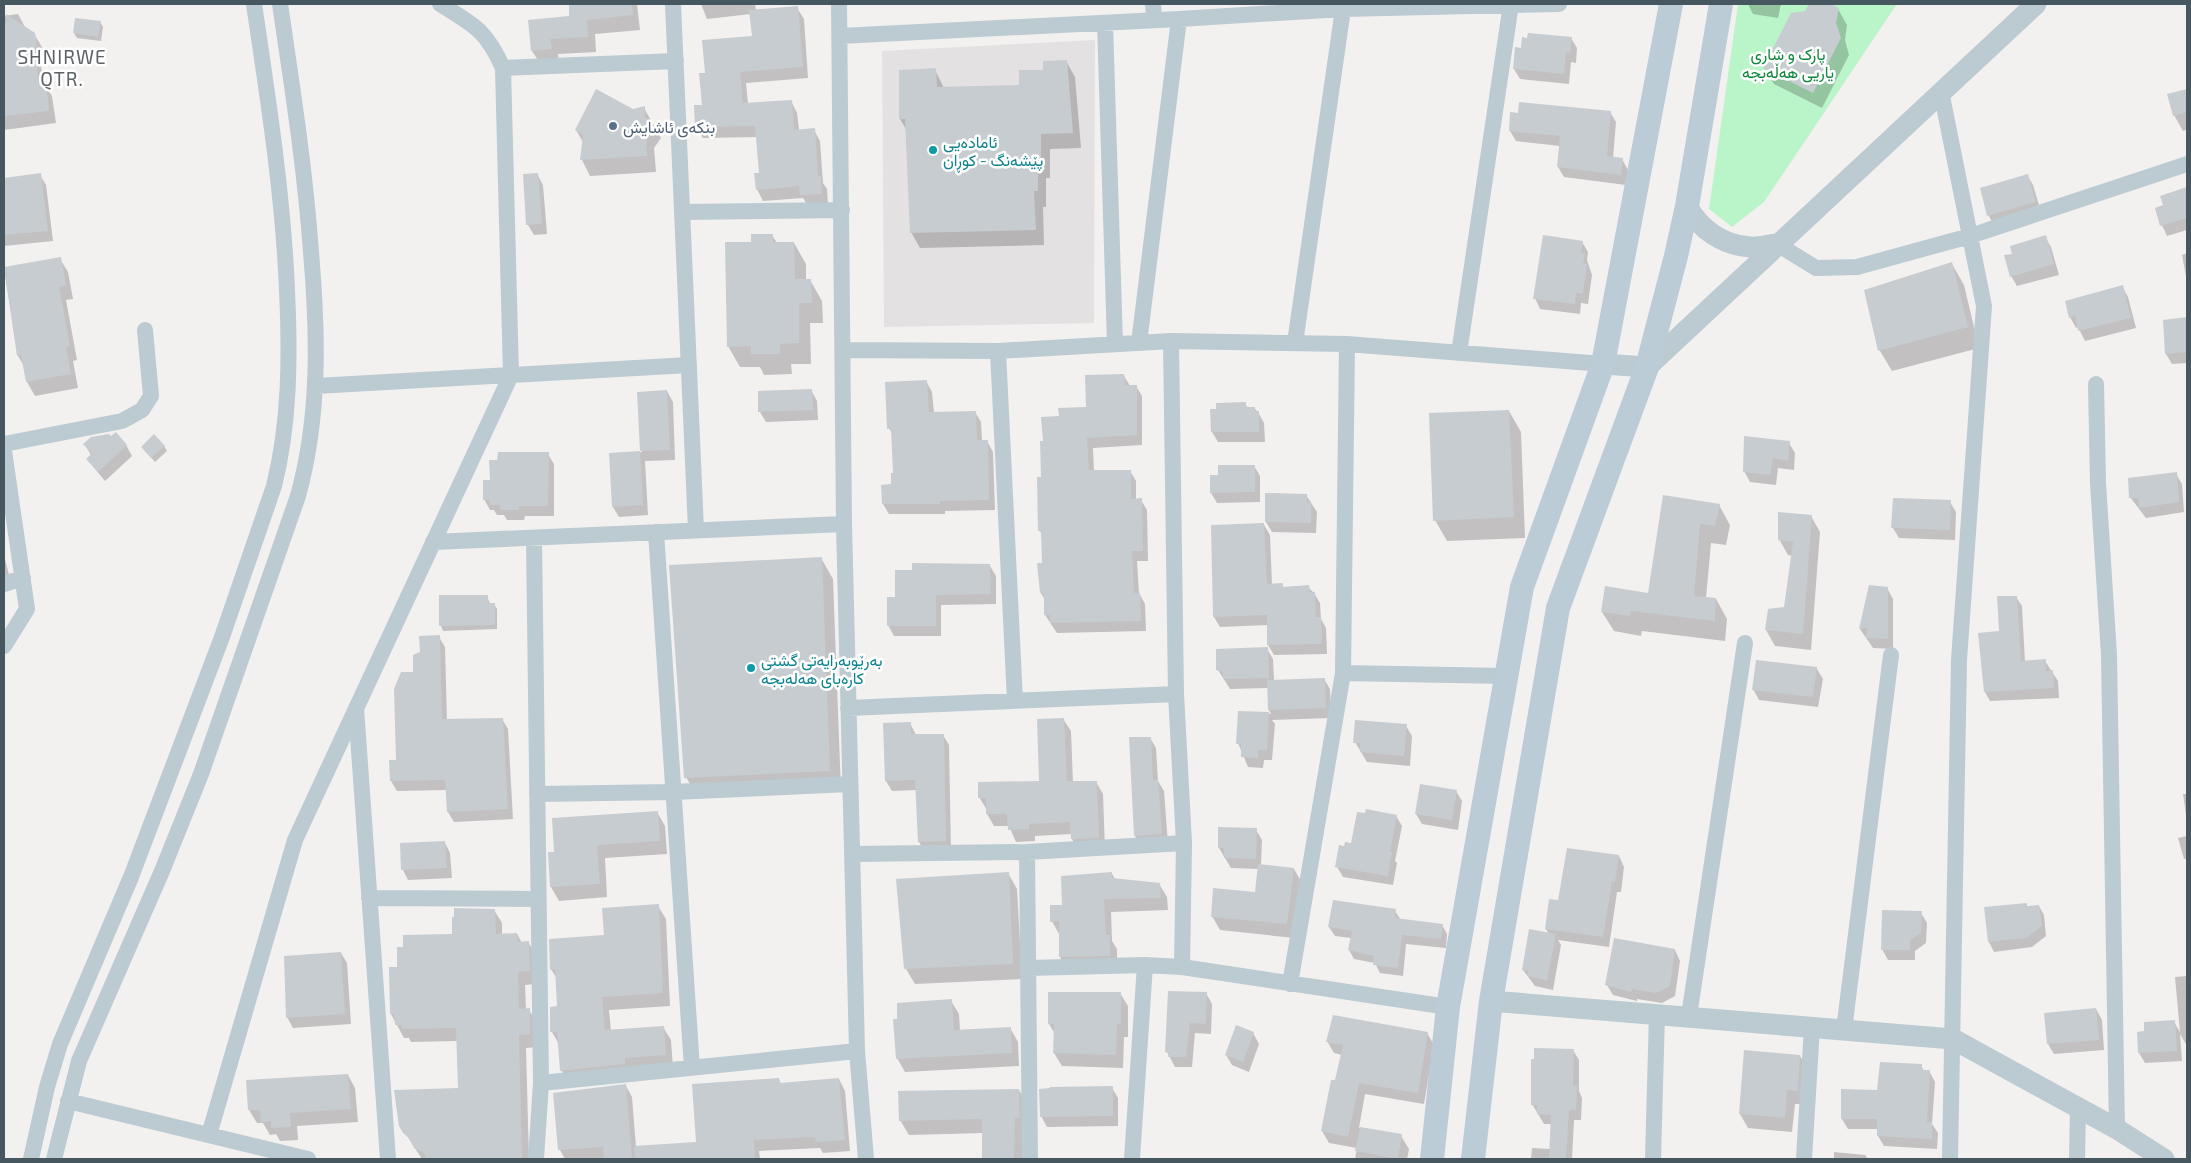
<svg xmlns="http://www.w3.org/2000/svg" width="2191" height="1163" font-family="'Exo 2',Vazirmatn,sans-serif">
<style>
.education{fill:#e4e1e2}
.green{fill:#baf5c9}
.shadow{fill:#0003}
.building{fill:#c7ccd0}
.lines{fill:none;stroke-linecap:round;stroke-linejoin:round}
.minor{stroke:#bccad1;stroke-width:16}
.tertiary{stroke:#bccad1;stroke-width:21}
.secondary{stroke:#bcccd6;stroke-width:24}
.service-dot{fill:#5c6f8a;stroke:#fff;stroke-width:2}
.culture-dot{fill:#0f9aa8;stroke:#fff;stroke-width:2}
.labels{text-anchor:middle;dominant-baseline:central;stroke-width:5;stroke-linejoin:round;paint-order:stroke}
.park-label{font-size:16px;fill:#0c863a;stroke:#fff}
.service-label{font-size:16px;fill:#4e5e75;stroke:#fff;text-anchor:start}
.culture-label{font-size:16px;fill:#0d838f;stroke:#fff;text-anchor:start}
.quarter-label{font-size:19px;letter-spacing:1px;fill:#5c6266;stroke:#fff}
</style>
<rect width="100%" height="100%" fill="#f3f0f0"/>
<!-- education -->
<path class="education" d="M1095 40 1094 323 884 327 882 51Z"/>
<!-- green -->
<path class="green" d="M1738 4H1897L1764 202 1732 227 1709 209Z"/>
<!-- shadow -->
<path class="shadow" d="M570 4H637L640 30 595 34 596 52 558 54 559 64 541 65 532 51 571 17Z
M701 4H755L756 11 797 8 804 19 808 78 746 83 748 104 791 101 797 113 799 130H814L820 141 823 183 827 189 828 205 808 206 803 198 763 201 757 189 760 174 757 137 703 138 696 127 703 106 706 74 753 37 751 14 707 19Z
M1748 4H1781L1778 18 1753 14Z
M1811 4H1828L1838 9 1847 25 1845 40 1849 55 1822 108 1774 84 1764 68Z
M18 14 25 27 34 34 42 47 44 60H40L44 84 52 96 56 123 4 130V16Z
M100 22 103 27 101 41 77 38 74 33Z
M1571 38 1577 48 1576 63 1571 62 1569 84 1520 79 1514 69 1516 49H1522Z
M1066 61 1075 77 1081 148 1050 149V178H1046V207H1043L1044 245 920 248 911 232 906 129 900 119 935 70 944 88 1020 86Z
M2187 90V132L2186 130 2183 131 2174 115 2169 95Z
M644 108 661 138 654 148 656 172 590 176 582 160 583 142 576 130 633 110Z
M1610 112 1616 122 1613 158 1622 159 1628 170 1626 185 1564 177 1558 167 1560 146 1516 141 1510 131Z
M537 174 543 185 547 234 534 235 528 225 524 175Z
M40 175 46 185 53 241 4 246V179Z
M2027 175 2033 185 2041 212 1994 226 1989 216 1982 189Z
M2187 188V230L2167 236 2162 225 2164 205 2161 197Z
M772 235 777 243H794L806 264V280H810L822 301 823 323H810L811 364H791L792 374 764 375 760 367H740L728 346Z
M2045 237 2051 247 2059 275 2017 286 2011 276 2014 255Z
M1582 242 1588 252 1587 260 1592 275 1588 304 1581 303 1580 314 1540 309 1535 298Z
M2187 253V282L2182 255Z
M60 259 68 272 73 299 66 300 77 360 73 361 78 388 35 396 27 382 24 366 18 356 4 269Z
M1952 264 1964 285 1979 348 1892 371 1880 351 1866 290Z
M2122 287 2128 297 2136 328 2085 341 2078 327 2076 328 2070 317Z
M2187 318V363L2172 364 2166 354 2164 322Z
M1124 376 1130 386H1136L1142 396V445L1093 448 1094 472 1130 471 1136 481V500H1141L1147 510 1148 561H1137L1139 593 1145 604 1146 631 1057 633 1045 615V600L1041 593 1044 564 1042 535 1040 531 1044 442 1060 417 1087 408Z
M926 381 932 392 934 413 975 412 981 422 982 441H987L993 452 995 510 945 511V514H889L883 504 892 486 894 475 893 435 889 428Z
M811 390 817 401 818 420 766 422 760 412Z
M667 391 673 402 675 460 645 461 648 515 619 517 613 507 610 454 642 452 639 393Z
M1245 404 1248 408H1254L1258 412 1264 423 1265 442H1218L1212 432Z
M1509 411 1521 432 1525 538 1447 541 1435 520Z
M110 437 126 445 132 456 105 481 87 459 91 455 85 445Z
M1789 443 1795 453 1794 470 1778 468 1776 485 1750 482 1744 471Z
M164 446 167 451 155 462 142 447Z
M548 454 554 464V516H525L524 520H507L504 515H497L494 510H490L484 499 491 482Z
M1254 466 1260 476V502L1217 503 1211 493 1219 476Z
M2176 474 2182 484 2184 512 2146 518 2130 497Z
M1306 495 1317 512 1316 533 1272 532 1266 522Z
M1664 496 1719 505 1730 525 1726 545 1711 543 1706 598 1716 599 1727 619 1725 641 1642 631 1641 636 1614 631 1602 612 1649 595Z
M1950 502 1956 512 1955 540 1899 538 1893 528Z
M1811 516 1820 532 1811 650 1775 646 1766 630 1770 610 1786 608 1793 556 1788 555 1779 539Z
M1264 525 1270 535 1272 585H1282L1284 588 1308 587 1314 593 1320 603 1321 619 1326 628 1327 654 1274 655 1268 645V625L1220 627 1214 617Z
M4 555 11 583 4 585Z
M821 558 833 579 841 791 698 798 686 777Z
M990 566 996 576V604L941 605V636H894L888 625 896 599Z
M1870 586 1887 588 1893 599V649L1873 648 1860 629Z
M487 596 490 604H494L497 609V629L443 631 441 626Z
M2016 597 2022 606 2025 662 2045 661 2058 681 2059 698 1990 701 1985 692 2000 632Z
M439 637 445 647 447 720 502 719 508 729 513 819 454 822 448 812 447 790 397 791 391 781 398 761 414 673 421 653Z
M1267 649 1273 659 1274 681 1324 679 1330 689 1331 718 1272 720 1275 724 1272 760H1264L1263 768 1248 767 1238 743 1240 713 1271 714 1269 710 1268 688 1230 689 1218 670Z
M1817 669 1823 679 1818 707 1759 700 1753 689Z
M1063 719 1071 731 1073 783 1096 782 1103 794 1105 850 1079 851 1072 839V834L1035 836V841L1016 842 1009 826H994L987 814V810L979 797 1040 782Z
M910 723 916 735H943L949 745 951 851 925 852 919 842 917 790 892 791 886 781Z
M1406 726 1412 736 1410 766 1367 762 1355 742Z
M1150 738 1156 748 1158 781 1164 791 1168 844 1141 846 1135 836Z
M1456 791 1462 801 1458 830 1422 824 1416 814Z
M2183 794H2187V823V822Z
M657 812 665 826 667 854 605 858 607 897 559 901 551 887 549 854 555 853Z
M1396 816 1402 826 1395 861 1397 863 1393 885 1343 877 1337 867 1345 848Z
M1256 830 1262 840 1261 865 1294 869 1302 883 1294 938 1220 930 1212 916 1256 894 1259 869 1231 868 1219 848Z
M2187 836V859H2184L2178 838Z
M445 843 450 853 452 878 408 880 403 870 401 845Z
M1619 856 1624 867 1621 892H1617L1609 947 1558 940 1561 945 1553 990 1535 986 1523 970 1549 934 1546 929 1559 902Z
M1008 873 1017 889 1022 979 915 984 906 969Z
M1112 874 1115 879 1159 884 1167 897 1168 910 1111 912 1112 941 1117 949V969L1068 970 1060 957 1059 934 1052 921 1063 906Z
M658 906 666 919 670 1006 609 1010 611 1031 663 1027 671 1040 673 1068 569 1084 562 1071 560 1046 552 1032 558 1007 557 979 551 969Z
M2039 906 2044 915 2046 936 2032 947 1994 952 1989 942 1985 908Z
M494 910 502 923V935L517 934 522 943 528 942 536 955V984L525 985 526 1010H529L537 1023V1047L526 1048 529 1159H422L400 1125 459 1089 457 1041 411 1042 409 1038H404L391 1014 398 968 405 948 453 935Z
M1395 911 1401 920 1442 925 1447 934 1446 948 1406 944 1403 976 1380 973 1375 963 1354 959 1349 950 1351 938 1335 936 1329 927Z
M1921 913 1927 923 1926 943 1915 951V960H1888L1882 949Z
M1675 950 1680 961 1675 996 1662 1003 1637 999V1001L1613 995 1607 985Z
M341 953 347 963 351 1024 293 1028 287 1017Z
M2187 976V1046L2180 1034 2182 1061 2145 1063 2139 1053 2174 1022 2180 1032 2175 977Z
M1120 993 1128 1006V1037H1124L1123 1068 1062 1066 1054 1053 1055 1034 1049 1024V994Z
M1206 993 1212 1004 1211 1034 1195 1033 1192 1067H1175L1167 1052Z
M951 1001 959 1014 960 1031 1010 1028 1018 1042 1019 1066 905 1072 897 1058Z
M2096 1009 2102 1020 2104 1050 2054 1054 2048 1044Z
M1253 1033 1259 1044 1249 1072 1232 1065 1226 1055Z
M1427 1033 1434 1045 1424 1104 1365 1094 1359 1128 1401 1136 1409 1149 1407 1159H1355L1357 1148 1329 1143 1322 1131 1342 1055 1334 1053 1327 1041Z
M1573 1050 1579 1060V1091L1582 1098 1581 1120H1574L1572 1159H1531L1532 1148 1551 1149 1552 1124H1544L1532 1104Z
M1800 1056 1808 1070 1805 1104H1795L1792 1132 1748 1128 1740 1114Z
M1921 1066 1924 1071H1929L1935 1082 1932 1124 1938 1133 1937 1149 1884 1146 1878 1136V1129H1848L1842 1119 1878 1091Z
M348 1075 355 1088 358 1122 297 1126 298 1140 280 1141 276 1134 270 1135 263 1123H257L249 1110 247 1082Z
M839 1079 845 1091 850 1151 823 1153 820 1148 759 1151 760 1159H565L560 1150 554 1094 626 1086 632 1097 636 1147 697 1143 779 1080 781 1084Z
M1112 1088 1118 1098V1126L1047 1127 1041 1116Z
M1019 1090 1027 1104 1022 1132V1159H984L983 1133 909 1135 900 1120Z
M1834 1152 1865 1155 1868 1159H1834Z"/>
<!-- building -->
<path class="building" d="M569 4H632L633 15 587 20 588 37 550 39 552 49 531 51 528 20 569 16Z
M1809 4H1831L1839 8 1836 23 1841 38 1813 93 1763 68 1791 13 1805 11Z
M798 6 803 67 740 72 743 103 792 100 794 130 815 128 818 176H821L822 194 800 195 799 186 756 190 754 173H759L755 126 695 127 694 105H702L699 73H705L702 40 752 36 749 10Z
M6 14 35 33 37 47 34 48 39 83 46 82 49 111 4 116V23H7Z
M75 18 101 21 98 37 73 33Z
M1528 33 1572 37 1570 53 1566 52 1564 74 1513 69 1515 47 1521 48 1522 37 1527 38Z
M1067 60 1073 133 1041 134V162H1038V191H1034L1036 230 910 233 905 119H899V70L936 68 937 87 1019 85V70H1043V61Z
M596 89 633 109 645 106V117L652 122 646 131 647 156 580 160 583 135 575 130Z
M2187 89V112L2173 116 2167 94Z
M1519 102 1611 111 1607 156 1623 158 1621 175 1557 167 1560 136 1509 131 1510 112 1518 113Z
M41 173 48 231 4 235V178Z
M538 173 542 224 526 225 523 174Z
M2028 174 2036 202 1987 216 1980 188Z
M2187 187V218L2160 226 2155 208 2163 205 2160 196Z
M751 234H773V242H794L795 279H811L812 303H799V343L780 344V354H751V346L727 347 725 242H751Z
M1543 235 1583 241 1581 253H1585L1583 263 1587 264 1583 294 1576 293 1575 304 1533 299Z
M2046 235 2054 264 2010 277 2004 255 2012 254 2010 246Z
M61 257 66 285 59 287 70 346 66 347 71 374 26 382 21 355 17 356 4 267Z
M1952 262 1968 327 1878 351 1864 290Z
M2123 285 2131 318 2078 331 2075 316 2069 318 2065 301Z
M2187 317V352L2165 354 2163 320Z
M1124 374 1125 385H1137V435L1087 438 1089 470H1131V499L1142 498 1143 551H1132L1134 593H1140L1141 621 1050 623V615H1044V593H1040L1037 563H1042L1041 531H1038L1037 477H1041L1040 441H1043L1041 417 1059 416 1058 408 1086 407 1085 375Z
M927 380 929 412 976 411 977 440H988L989 500 940 501V504H882L881 485 891 484V473H893L891 428 887 429 885 382Z
M812 389 813 410 758 412V391Z
M667 390 670 450 640 451 637 392Z
M1246 402V407H1255V411H1259V432H1211L1210 409H1216V403Z
M1509 410 1514 517 1433 521 1429 413Z
M116 432 127 445 98 472 86 459 92 453 83 444 91 437 109 434 111 436Z
M154 434 165 446 151 458 141 447Z
M1744 436 1790 441 1788 461 1773 458 1770 475 1743 472Z
M640 451 643 505 612 507 609 453Z
M498 452H549L548 506H519V510H500V505H489L490 500H483V480H490L489 460H497Z
M1218 465H1255V492L1210 493V475H1218Z
M2177 472 2179 502 2139 508 2138 498H2129L2128 478Z
M1265 493 1307 494V502L1311 501V523L1265 522Z
M1663 495 1720 504 1715 526 1700 524 1694 596 1716 598 1715 621 1631 611 1630 616 1601 612 1605 586 1648 593Z
M1893 498 1951 500 1950 530 1891 528Z
M1778 512 1812 515 1803 634 1765 630 1768 609 1784 607 1793 542 1778 540Z
M1264 523 1267 584 1283 583V587L1309 585 1310 592H1315L1316 617H1321L1322 644 1267 645V615L1213 617 1211 525Z
M822 557 830 771 684 778 669 565Z
M912 563 990 564 991 594 936 595V626H887V597H895V570H912Z
M1869 585 1888 587V639L1866 638 1867 628 1859 629Z
M439 595H488V603H495V625L439 626Z
M1997 596H2017L2021 661 2046 659V671L2053 670 2054 688 1984 692 1978 633 1999 631Z
M440 635 442 719 503 718 508 809 447 812 445 780 390 781 389 760H396L394 689 401 672H413V655L420 652 419 636Z
M1268 647 1269 678 1223 679V672L1216 670V649Z
M1756 660 1817 667 1813 697 1752 690Z
M1325 678 1326 708 1268 710 1267 680Z
M1238 711 1269 712 1267 750H1258V758L1241 757V744H1236Z
M1064 718 1067 781H1097L1099 838 1071 839 1070 822 1029 824V829L1008 830 1007 814H986V798H978V782L1039 781 1037 719Z
M1355 720 1407 724 1404 756 1360 752V743H1353Z
M911 722V734H944L946 841 918 842 915 780 885 781 883 723Z
M1129 737H1151L1153 780H1158L1162 834 1134 836Z
M1420 784 1457 790 1452 820 1415 814Z
M1366 809 1397 815 1390 852H1392L1388 876 1335 867 1339 845 1344 846 1345 842 1351 843 1357 812 1365 813Z
M658 811 660 841 597 845 600 884 550 887 548 852H554L552 818Z
M1218 827 1257 828 1256 859 1224 858V848H1218Z
M445 841 447 868 401 870 400 843Z
M1567 848 1619 855 1615 882H1612L1603 937 1545 929 1549 899 1558 900Z
M1258 864 1294 868 1287 924 1211 917 1213 888 1255 892Z
M1009 872 1013 964 904 969 896 879Z
M1112 872V878L1160 883 1161 898 1104 899 1106 935H1110V956L1059 957V921L1050 922V905H1062L1061 876Z
M1333 900 1396 909 1395 918 1443 924 1441 939 1402 935 1398 968 1373 965 1374 956 1348 950 1352 931 1328 927Z
M2027 903V906L2039 905 2042 926 2026 938 1988 942 1984 907Z
M659 904 663 993 602 997 605 1030 664 1026 666 1055 625 1058V1064L560 1071 557 1032H550V1007L557 1006 555 969 550 970 549 939 604 935 602 908Z
M454 908 495 909 496 934 517 933 518 942 529 941 530 971 518 972 519 1009 530 1008V1034L519 1035 522 1159H427L423 1152 414 1148 409 1138 403 1133 399 1126 394 1090 458 1088 456 1028 402 1029V1025H395L394 1014H390L389 967H397V947H403V935L452 934V917H454Z
M1882 910 1922 911 1921 933 1910 940V950H1881Z
M1529 929 1556 934 1547 980 1527 976 1528 971 1522 970Z
M1614 938 1675 949 1670 986 1656 993 1632 989 1631 992 1605 985Z
M341 952 345 1014 286 1018 284 956Z
M1168 991 1207 992 1206 1024 1190 1023 1186 1057H1168L1169 1053 1165 1052Z
M1048 992H1121V1024H1117L1116 1055 1053 1053 1054 1024H1048Z
M952 999 954 1030 1011 1027 1012 1053 896 1059 893 1019H897V1003Z
M2096 1008 2099 1040 2047 1044 2044 1013Z
M1333 1015 1428 1032 1418 1093 1359 1083 1348 1137 1321 1131 1331 1080H1335L1343 1045 1326 1042Z
M2175 1020 2177 1051 2138 1053 2137 1032 2144 1031V1022Z
M1236 1025 1254 1032 1243 1062 1225 1055Z
M1534 1048 1574 1049 1573 1086H1577L1576 1110H1569L1566 1158H1549L1551 1115 1537 1114V1105H1531V1059H1534Z
M1744 1050 1800 1055 1798 1091 1787 1090 1785 1118 1739 1114Z
M1880 1062 1922 1064V1070H1930L1927 1122H1932V1139L1877 1136V1119H1841V1089L1877 1090Z
M348 1074 351 1109 290 1113 291 1127 271 1128V1121L261 1122 260 1110H248L246 1080Z
M779 1078 780 1083 839 1078 845 1140 816 1142 815 1137 754 1140 755 1159H635L634 1146 696 1142 692 1084Z
M626 1084 632 1159H604L603 1147 558 1150 553 1093Z
M1113 1086V1116L1040 1117 1039 1089 1050 1088V1087Z
M1019 1089 1020 1118H1015L1014 1159 982 1158V1119L899 1121 898 1091Z
M1360 1127 1402 1134 1398 1159 1355 1151Z"/>
<g class="lines">
<!-- minor -->
<path class="minor" d="M673 4 696 530
M839 4 844 524 857 1051 866 1159
M1153 4 1154 20
M1105 23 1115 344
M840 36 1179 19 1343 9 1559 4
M503 68 676 61
M1941 91 1984 306 1959 660 1950 1159
M682 212 842 210
M1777 244 1816 268 1857 267 1970 236 2187 164
M1171 341 1176 694 1184 843 1182 967
M1139 343 1179 19
M1295 343 1343 9
M843 350 998 351 1171 341 1347 344 1603 364
M998 351 1015 701
M1459 353 1511 4
M2096 384 2098 483 2109 655 2117 1129
M316 386 689 365
M4 444 122 421 142 410 151 396 145 330
M4 451 27 609 4 646
M656 532 692 1068
M534 538 541 1083 536 1159
M433 542 844 524
M4 584 23 578
M1343 673 1506 676
M356 708 388 1159
M848 708 1176 694
M537 794 673 792 850 784
M1027 852 1030 1159
M852 854 1027 852 1184 843
M369 898 538 899
M1028 968 1145 965 1182 967 1448 1007
M1290 984 1343 673 1347 344
M1689 1016 1745 643
M1844 1030 1891 655
M541 1083 857 1051
M68 1101 308 1159
M209 1135 295 840 511 375 503 68C486 30 474 25 440 4
M31 1159 47 1087 60 1044 131 877 222 637 274 486C290 422 290 356 287 290 283 194 268 99 254 4
M54 1159 79 1061 162 871 201 774 298 496C320 416 318 334 311 252 305 168 292 86 280 4
M1132 1159 1145 965
M1653 1159 1657 1014
M1804 1159 1812 1027
M2077 1159 2078 1108"/>
<!-- tertiary -->
<path class="tertiary" d="M1687 206C1700 229 1722 245 1750 247 1758 248 1768 245 1777 244
M1603 364 1647 367 2036 4
M1491 1001 1953 1039 2117 1129 2164 1159"/>
<!-- secondary -->
<path class="secondary" d="M1432 1159 1448 1007 1522 587 1603 364 1671 4
M1473 1159 1491 1001 1558 608 1647 367 1676 256 1687 206 1721 4"/>
</g>
<!-- markers -->
<circle class="service-dot" cx="613" cy="126" r="5"/>
<g class="culture-dot">
<circle cx="933" cy="150" r="5"/>
<circle cx="751" cy="668" r="5"/>
</g>
<g class="labels">
<!-- park labels -->
<g class="park-label">
<text x="1788" y="53">پارک و شاری<tspan x="1788" dy="18">یاریی ھەڵەبجە</tspan></text>
</g>
<!-- service labels -->
<g class="service-label">
<text x="623" y="126">بنکەی ئاشایش</text>
</g>
<!-- culture labels -->
<g class="culture-label">
<text x="943" y="141">ئامادەیی<tspan x="943" dy="18">پێشەنگ - کوڕان</tspan></text>
<text x="761" y="659">بەرێوبەرایەتی گشتی<tspan x="761" dy="18">کارەبای هەلەبجە</tspan></text>
</g>
<!-- quarter labels -->
<g class="quarter-label">
<text x="62" y="56">SHNIRWE<tspan x="62" dy="22">QTR.</tspan></text>
</g>
</g>
<!-- border -->
<rect width="2191" height="1163" fill="none" stroke="#465760" stroke-width="10"/>
</svg>
